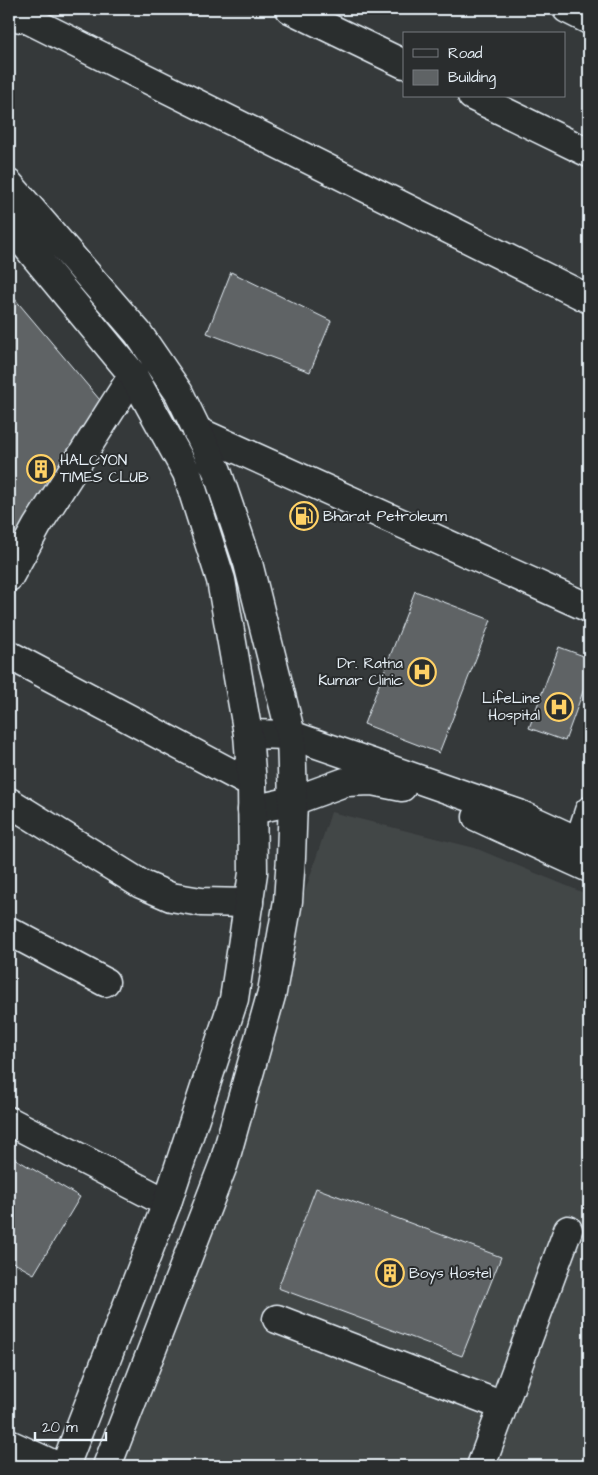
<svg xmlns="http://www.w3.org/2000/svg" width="598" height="1475" font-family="'Architects Daughter',sans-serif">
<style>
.built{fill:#424647}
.building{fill:#5f6365;stroke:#e8f1f8}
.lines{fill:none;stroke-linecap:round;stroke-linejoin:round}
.minor-casing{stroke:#e8f1f8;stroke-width:31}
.highway-casing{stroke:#e8f1f8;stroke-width:31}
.minor{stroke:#2a2d2e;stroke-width:28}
.highway{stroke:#2a2d2e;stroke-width:28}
.labels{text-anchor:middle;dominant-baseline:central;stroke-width:4;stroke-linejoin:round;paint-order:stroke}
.poi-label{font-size:15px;fill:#e8f1f8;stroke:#2a2d2e;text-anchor:start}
</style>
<rect width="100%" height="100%" fill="#35393a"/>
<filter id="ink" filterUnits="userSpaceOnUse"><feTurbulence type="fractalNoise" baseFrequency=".02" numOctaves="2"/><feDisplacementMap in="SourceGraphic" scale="10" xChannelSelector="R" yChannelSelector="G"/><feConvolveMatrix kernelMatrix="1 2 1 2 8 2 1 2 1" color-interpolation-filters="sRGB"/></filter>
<g filter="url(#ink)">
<!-- built -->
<path class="built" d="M331 812 475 848 589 895V1466H118Z"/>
<!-- building -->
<path class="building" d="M231 272 331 321 310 372 207 333Z
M9 292 110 412 9 577Z
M415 591 491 620 439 753 364 724Z
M559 647 589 658V675L565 741 529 728Z
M9 1155 80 1197 34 1274 9 1260Z
M316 1188 501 1257 462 1356 278 1288Z"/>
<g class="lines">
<defs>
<path id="minor" d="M290 9 404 64
M567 9 589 20
M9 16 27 19 589 299
M472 96 589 153
M197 431 589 608
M9 577 37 526 133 375
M9 655 252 784
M248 734 291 735 519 814 589 846
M9 802 141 884 171 897 201 902 249 903
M252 810 293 801 345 782 372 781 402 787
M477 817 589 868
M579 842 589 811
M9 931 105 982
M9 1121 167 1203
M277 1319 503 1406
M9 1444 57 1466
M481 1466 568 1230"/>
<path id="highway" d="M9 184 138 333 179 393 217 471 248 563 291 735 293 801 291 857 288 901 272 992 224 1163 107 1466
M9 225 133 375 187 473 221 580 248 734 252 784 253 873 234 999 167 1203 65 1466"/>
</defs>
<!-- minor casing -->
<use href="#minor" class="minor-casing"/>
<!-- highway casing -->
<use href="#highway" class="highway-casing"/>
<!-- minor -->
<use href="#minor" class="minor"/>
<!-- highway -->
<use href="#highway" class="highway"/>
</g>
</g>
<!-- icons -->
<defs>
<symbol id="building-ring" viewBox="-11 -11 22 22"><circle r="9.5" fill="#2a2d2e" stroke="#ffd166" stroke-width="1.5"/><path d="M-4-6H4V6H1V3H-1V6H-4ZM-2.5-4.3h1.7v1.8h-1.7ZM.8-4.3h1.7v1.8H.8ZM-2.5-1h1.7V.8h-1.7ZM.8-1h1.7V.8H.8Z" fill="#ffd166"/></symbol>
<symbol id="fuel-ring" viewBox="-11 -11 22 22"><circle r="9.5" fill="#2a2d2e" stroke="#ffd166" stroke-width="1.5"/><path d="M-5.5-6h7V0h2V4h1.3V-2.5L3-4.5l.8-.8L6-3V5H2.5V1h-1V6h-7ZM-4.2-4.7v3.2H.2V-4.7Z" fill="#ffd166"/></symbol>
<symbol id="hospital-ring" viewBox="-11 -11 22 22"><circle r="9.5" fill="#2a2d2e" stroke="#ffd166" stroke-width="1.5"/><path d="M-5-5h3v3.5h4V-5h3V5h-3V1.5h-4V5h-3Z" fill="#ffd166"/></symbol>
</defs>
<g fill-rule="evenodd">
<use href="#building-ring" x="25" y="453" width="32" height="32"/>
<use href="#fuel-ring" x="288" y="500" width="32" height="32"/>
<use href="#hospital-ring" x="406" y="656" width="32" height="32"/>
<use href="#hospital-ring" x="543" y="691" width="32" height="32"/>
<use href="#building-ring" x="374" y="1257" width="32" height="32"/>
</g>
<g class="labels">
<!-- poi labels -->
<g class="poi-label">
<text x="60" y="460">HALCYON<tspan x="60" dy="17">TIMES CLUB</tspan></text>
<text x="323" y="516">Bharat Petroleum</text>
<text x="403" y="663" text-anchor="end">Dr. Ratna<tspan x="403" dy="17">Kumar Clinic</tspan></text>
<text x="540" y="698" text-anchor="end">LifeLine<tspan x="540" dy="17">Hospital</tspan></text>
<text x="409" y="1273">Boys Hostel</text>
</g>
</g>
<!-- margin -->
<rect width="598" height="1475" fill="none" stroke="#2a2d2e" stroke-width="30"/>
<rect x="15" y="15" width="568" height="1445" fill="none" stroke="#e8f1f8" stroke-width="2" filter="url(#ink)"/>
<!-- legend -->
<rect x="403" y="32" width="162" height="65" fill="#2a2d2e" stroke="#767b7f"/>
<rect x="413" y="49" width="25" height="8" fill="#2a2d2e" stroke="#767b7f"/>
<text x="448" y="58" font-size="15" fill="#e8f1f8">Road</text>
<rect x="413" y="70" width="25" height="15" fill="#5f6365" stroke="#767b7f"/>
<text x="448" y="82" font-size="15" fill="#e8f1f8">Building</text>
<!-- scale -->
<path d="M35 1432v8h71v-8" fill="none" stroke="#e8f1f8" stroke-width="2.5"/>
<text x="42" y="1432" font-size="15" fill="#e8f1f8" stroke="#2a2d2e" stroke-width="4" paint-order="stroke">20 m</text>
</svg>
